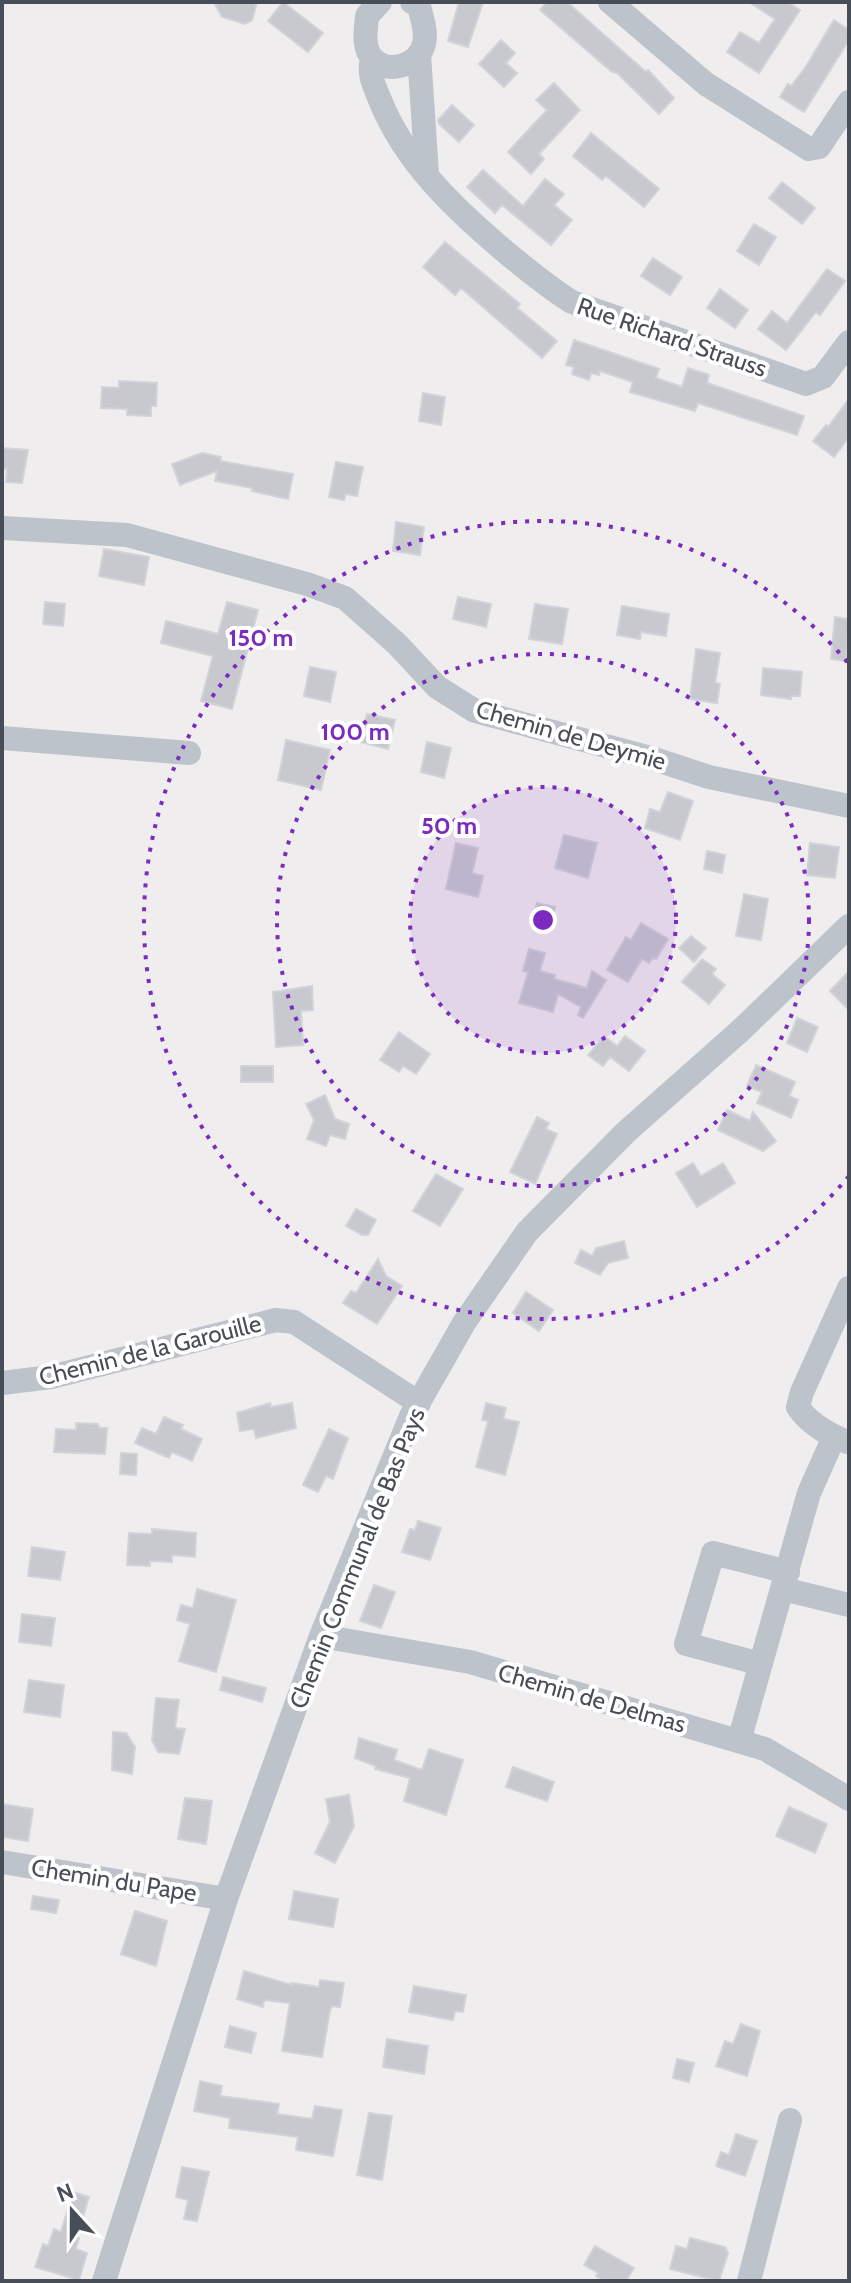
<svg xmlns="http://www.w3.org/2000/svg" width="851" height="2283" font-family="Cabin,sans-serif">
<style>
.building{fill:#c7c9cf;stroke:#d1d3d8;stroke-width:2}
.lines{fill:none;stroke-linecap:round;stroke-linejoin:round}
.minor{stroke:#bdc3cb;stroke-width:24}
.ring{fill:none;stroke:#7b2cbf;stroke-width:4;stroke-dasharray:4 8}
.labels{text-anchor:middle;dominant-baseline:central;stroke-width:8;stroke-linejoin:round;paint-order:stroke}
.street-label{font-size:24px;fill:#474e58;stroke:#fff}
.centre{fill:#7b2cbf;stroke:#fff;stroke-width:4}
.ring-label{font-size:24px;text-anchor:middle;font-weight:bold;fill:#7b2cbf;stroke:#fff;stroke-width:8;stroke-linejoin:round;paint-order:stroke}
</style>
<rect width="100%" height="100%" fill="#efeded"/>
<!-- building -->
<path class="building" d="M214 2H257L252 20 245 24 222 17Z
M283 2 323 33 308 52 268 21Z
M459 2H483L468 47 448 41Z
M547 2H567L646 72 648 70 674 98 659 114 617 73 611 71 540 10Z
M749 2H787L800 10 759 73 727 52 740 32 759 43 775 19Z
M834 20 849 30V40L804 112 780 97 788 84 791 86 805 68Z
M501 40 515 53 506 63 517 73 504 87 479 64Z
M554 83 580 110 539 154 544 159 531 174 508 152 547 110 536 100Z
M452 105 474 125 459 142 439 124 438 120Z
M591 133 659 189 644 207 606 176 602 180 573 156Z
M483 170 523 206 545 179 564 194 554 205 572 220 551 245 502 205 495 213 467 187Z
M782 182 815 208 802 224 769 198Z
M754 224 776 237 759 265 737 251Z
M445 242 520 304 517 308 557 341 542 358 461 288 455 295 423 267Z
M653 258 682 277 670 295 641 276Z
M827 269 845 281 820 315 816 312 786 350 758 329 772 311 787 323Z
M720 289 748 310 735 328 707 308Z
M574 340 659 369 656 378 682 387 688 368 709 375 707 383 804 416 797 435 698 403 695 411 630 392 633 382 600 371 599 375 591 373 589 380 572 374 574 367 566 365Z
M119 381 157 383 156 406H151V416L127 415V409L101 408 102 387 119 388Z
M423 393 445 397 441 425 419 421Z
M849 399V437L834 457 813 441 826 425 828 427Z
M2 448 28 450 22 483 6 482 7 469 2 468Z
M202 453 221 457 220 461 293 474 288 499 252 491V488L215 481 217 471 180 485 172 464Z
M336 462 363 467 357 496 346 494 344 500 329 497Z
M396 522 424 527 420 555 393 551Z
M104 549 149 557 144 585 99 576Z
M458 597 491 604 486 627 453 619Z
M45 602 65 604 63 626 43 624Z
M227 602 258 610 232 709 201 701 213 656 161 643 166 621 218 634Z
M535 604 568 609 562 644 529 639Z
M622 606 669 614 666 636 641 632 640 639 617 635Z
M835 617 849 619 846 661 831 659Z
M696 649 720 653 715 683 720 684 717 703 690 699Z
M310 667 336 672 330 702 304 696Z
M763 668 802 672 800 696H791V699L761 695Z
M367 714 395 720 388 749 361 742Z
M286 740 330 750 321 790 278 780Z
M427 742 451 748 444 778 421 772Z
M668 792 693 801 680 840 645 828 650 809 660 812Z
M564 835 597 843 588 878 555 868Z
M456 843 478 848 472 873 483 876 478 897 446 889Z
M810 843 839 847 835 878 807 875Z
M707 851 725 855 722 873 704 869Z
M744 894 768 899 761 940 736 936Z
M537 903 555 907 551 924 533 920Z
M641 923 668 939 656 959 653 958 649 963 642 959 628 982 607 970 626 937 631 940Z
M691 936 706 948 694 962 679 948Z
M529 949 545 953 540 971 555 975 554 979 587 988 592 971 606 980 583 1018 578 1015 581 1007 558 994 553 1012 519 1003 528 972 523 971Z
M702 959 716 969 712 974 725 985 709 1004 682 982Z
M849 971V1010L830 991Z
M312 986 313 1010 301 1011 303 1045 276 1047 273 992Z
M797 1018 818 1027 807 1052 787 1043Z
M399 1032 430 1054 416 1074 403 1066 399 1072 380 1060Z
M604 1036 617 1046 625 1036 645 1051 629 1071 610 1057 603 1066 588 1055Z
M756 1065 795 1082 789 1096 798 1100 791 1118 757 1103 762 1092 747 1086Z
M241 1066H273V1082H241Z
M325 1095 335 1119 349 1124 345 1139 330 1135 326 1146 307 1139 314 1120 306 1104Z
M727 1110 750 1121 753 1112 776 1141 763 1151 718 1130Z
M537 1117 549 1123 546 1129 557 1134 535 1184 510 1172Z
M693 1163 701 1176 723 1163 735 1183 697 1207 676 1173Z
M436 1174 463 1189 440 1226 413 1211Z
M356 1209 376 1220 368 1235H362L346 1226Z
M624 1241 628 1258 608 1263 600 1275 575 1263 581 1250 592 1256 596 1248Z
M378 1259 386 1276 402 1286 377 1324 343 1303 351 1291 356 1293Z
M526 1292 553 1310 539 1331 513 1313Z
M270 1403 271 1407 292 1403 296 1428 256 1438 254 1429 240 1431 237 1413Z
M486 1403 506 1408 503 1419 519 1422 505 1475 476 1467 488 1421 482 1420Z
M164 1417 183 1425 181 1429 202 1439 192 1461 172 1452 169 1458 135 1443 142 1428 156 1434Z
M76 1423 98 1424 99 1428H107L105 1454 54 1452 56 1429 76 1430Z
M329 1429 348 1438 333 1479 326 1476 318 1492 303 1485Z
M121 1453 137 1454 136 1475 120 1474Z
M418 1521 441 1528 430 1560 402 1552 410 1529 415 1530Z
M152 1529 196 1533 195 1557 172 1555V1562L150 1561V1566L127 1565 129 1533 152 1534Z
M32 1547 65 1552 60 1580 28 1576Z
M374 1585 395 1592 381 1628 360 1621Z
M197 1589 236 1600 216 1672 179 1661 190 1624 177 1620 181 1605 193 1608Z
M22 1614 55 1618 51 1646 19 1642Z
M223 1677 266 1688 262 1702 220 1690Z
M29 1680 64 1685 60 1717 24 1712Z
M156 1698 179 1700 175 1728 185 1729 179 1754 158 1752 152 1740Z
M113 1732 126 1733 135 1747 132 1774 112 1770Z
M359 1738 397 1750 394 1760 422 1770 429 1749 463 1760 446 1815 404 1801 410 1778 375 1769 376 1766 355 1758Z
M513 1767 554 1782 547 1801 506 1787Z
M349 1795 354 1826 335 1863 315 1853 330 1822 326 1799Z
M185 1798 212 1801 206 1844 178 1839Z
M2 1804 33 1809 28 1841 2 1837Z
M789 1807 827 1824 815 1853 776 1836Z
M294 1891 338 1899 333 1927 289 1919Z
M33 1896 59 1900 56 1913 31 1909Z
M135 1911 167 1921 156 1966 121 1954Z
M244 1971 292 1985V1983L319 1987 320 1980 344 1983 340 2007 332 2006 330 2010 322 2057 282 2051 290 2003 264 2000 263 2007 237 1999Z
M414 1986 466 1995 463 2012 455 2011 453 2020 409 2012Z
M741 2024 760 2031 747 2076 716 2066 725 2041 733 2044Z
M230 2026 256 2033 251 2053 225 2047Z
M387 2039 428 2046 424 2074 383 2067Z
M677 2059 694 2063 689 2082 673 2078Z
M200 2081 222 2086 220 2096 279 2104 277 2114 312 2119 315 2106 342 2110 333 2156 296 2150 298 2137 229 2128 230 2118 194 2111Z
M369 2113 392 2116 382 2180 357 2175Z
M736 2134 757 2141 745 2176 716 2166 721 2152 729 2155Z
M182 2167 209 2172 197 2221 184 2219 188 2200 176 2197Z
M73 2192 89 2197 77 2237 79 2238 76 2249 87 2253 79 2280 35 2267 43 2244 48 2246 54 2229 61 2232Z
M690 2238 725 2247 728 2253 719 2281 670 2269 676 2246 687 2249Z
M595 2246 634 2268 626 2281H604L596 2276 598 2273 584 2265Z"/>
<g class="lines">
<!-- minor -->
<path class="minor" d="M380 2 367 16C366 29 362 48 373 59 388 75 419 65 424 44 427 32 422 18 419 6L412 2
M610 2 706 84 809 149 819 147 849 102
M419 54 427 174
M372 59C368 75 374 85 380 100 405 163 457 211 508 254 529 271 549 288 572 302L806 384 823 377 849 342
M2 528 127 535 307 584 345 598 397 644 437 687 475 711 651 758 709 777 849 806
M2 738 189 753
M2 1383 51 1377 276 1320 294 1322 419 1403
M847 1442C828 1434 809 1424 798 1407L802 1392 849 1288
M783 1589 849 1605
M321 1636 470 1662 765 1749 849 1799
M761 1664 686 1644 713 1553 788 1572
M739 1741 809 1493 834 1437
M2 1862 226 1899
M104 2281 226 1899 321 1636 411 1416 464 1323 527 1232 626 1132 740 1031 849 926
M749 2281 790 2120"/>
</g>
<!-- distance rings -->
<circle cx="543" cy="920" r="133" fill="#7b2cbf" fill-opacity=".12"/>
<g class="ring">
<circle cx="543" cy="920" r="133"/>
<circle cx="543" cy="920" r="266"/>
<path d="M849 1176A399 399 0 1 1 849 664"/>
</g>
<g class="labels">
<!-- street labels -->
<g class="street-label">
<text transform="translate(672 337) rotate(19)">Rue Richard Strauss</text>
<text transform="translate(571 735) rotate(16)">Chemin de Deymie</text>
<text transform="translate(150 1350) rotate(-14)">Chemin de la Garouille</text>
<text transform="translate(357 1558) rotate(-68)">Chemin Communal de Bas Pays</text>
<text transform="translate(592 1698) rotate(16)">Chemin de Delmas</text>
<text transform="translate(114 1880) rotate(9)">Chemin du Pape</text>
</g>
</g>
<circle cx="543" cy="920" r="12" class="centre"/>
<g class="ring-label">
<text x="261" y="646">150 m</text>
<text x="355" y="740">100 m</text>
<text x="449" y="834">50 m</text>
</g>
<!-- border -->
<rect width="851" height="2283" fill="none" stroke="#474e58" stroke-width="8"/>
<!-- north arrow -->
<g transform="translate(72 2211) rotate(339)" stroke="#ffffff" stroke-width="6" paint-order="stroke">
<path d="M0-6L14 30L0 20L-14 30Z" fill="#474e58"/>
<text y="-12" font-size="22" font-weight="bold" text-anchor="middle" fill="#474e58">N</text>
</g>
</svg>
